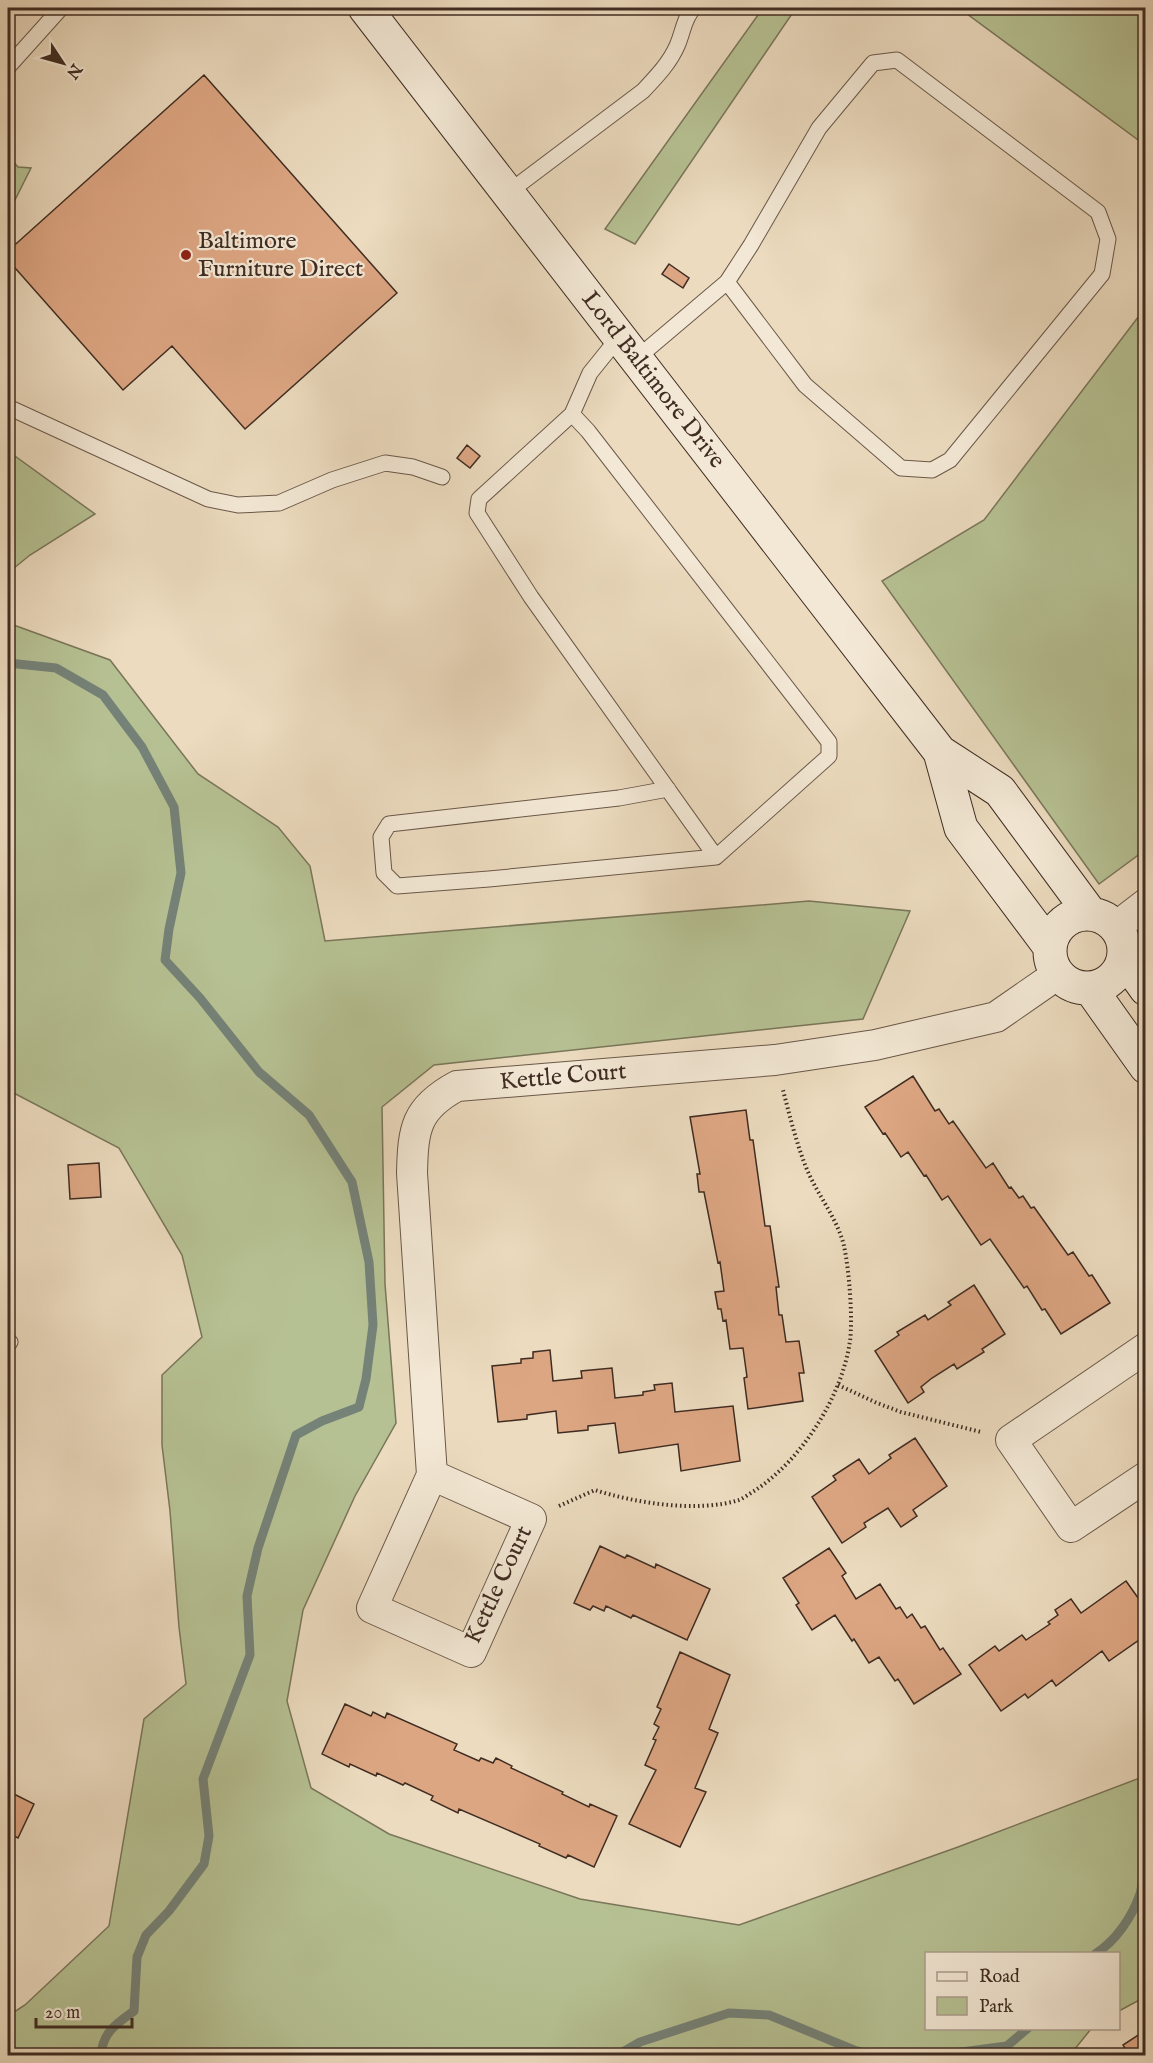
<svg xmlns="http://www.w3.org/2000/svg" width="1153" height="2063" font-family="'IM FELL English',serif">
<style>
.green{fill:#b6c193;stroke:#7a765a;stroke-width:1.5}
.lines{fill:none;stroke-linecap:round;stroke-linejoin:round}
.stream{stroke:#758278;stroke-width:9}
.building{fill:#dda683;stroke:#3f2c22;stroke-width:1.5}
.service-casing{stroke:#6a5849;stroke-width:17}
.minor-casing{stroke:#6a5849;stroke-width:32}
.secondary-casing{stroke:#3f2c22;stroke-width:35}
.path{stroke:#3f2c22;stroke-width:4;stroke-dasharray:1.5 3;stroke-linecap:butt}
.service{stroke:#f3e8d5;stroke-width:15}
.minor{stroke:#f3e8d5;stroke-width:30}
.secondary{stroke:#f3e8d5;stroke-width:33}
.poi-dot{fill:#8f2418;stroke:#f3e8d5;stroke-width:2}
.labels{text-anchor:middle;dominant-baseline:central;stroke-width:4.5;stroke-linejoin:round;paint-order:stroke}
.poi-label{font-size:24px;fill:#3f2c22;stroke:#f3e8d5;text-anchor:start}
.street-label{font-size:24px;fill:#3f2c22;stroke:#f3e8d5}
</style>
<rect width="100%" height="100%" fill="#ecdbbf"/>
<filter id="stains"><feTurbulence type="fractalNoise" baseFrequency=".00333" numOctaves="4"/><feColorMatrix values="0 0 0 0 .2 0 0 0 0 .09 0 0 0 0 .02 0 0 0 .5 -.17"/></filter>
<radialGradient id="worn" r=".72"><stop offset=".6" stop-color="#630" stop-opacity="0"/><stop offset="1" stop-color="#630" stop-opacity=".3"/></radialGradient>
<!-- green -->
<path class="green" d="M763 8H796L635 244 605 229Z
M959 8H1145V145Z
M8 156 18 167 31 168 8 214Z
M1145 308V850L1099 884 882 581 984 520Z
M8 451 95 514 30 555 8 573Z
M8 623 110 660 198 774 278 827 310 866 325 941 809 901 910 911 863 1019 434 1065 382 1107 385 1284 396 1423 355 1496 303 1610 287 1701 311 1788 389 1834 580 1899 739 1925 958 1847 1145 1776V1997L1119 2011 1118 1954H926V2028L1091 2029 1070 2055H8V2016L25 2005 109 1926 144 1719 186 1684 179 1627 170 1511 162 1445V1375L202 1337 182 1255 119 1148 8 1090Z"/>
<g class="lines">
<!-- stream -->
<path class="stream" d="M8 663 56 668 103 695 142 747 174 807 181 873 169 929 165 960 200 998 259 1072 309 1115 352 1182 369 1262 373 1325 366 1379 359 1407 322 1421 296 1435 258 1548 247 1596 250 1655 203 1779 209 1836 204 1864 169 1911 146 1935 137 1957 134 2011C116 2024 102 2033 101 2056
M1095 1954C1116 1941 1132 1917 1140 1894 1143 1885 1141 1875 1146 1866
M616 2056 640 2042 729 2013 769 2015 854 2050 878 2056
M931 2056 1007 2046 1028 2028"/>
</g>
<!-- building -->
<path class="building" d="M204 75 397 293 245 429 172 346 123 390 8 260V251Z
M669 264 689 278 683 288 662 274Z
M467 445 480 456 470 468 457 458Z
M913 1076 935 1111 939 1109 949 1124 953 1121 986 1168 993 1163 1009 1188 1011 1187 1019 1198 1023 1196 1031 1208 1034 1207 1068 1255 1073 1252 1089 1276 1092 1275 1110 1303 1061 1334 1045 1309 1042 1310 1027 1286 1024 1288 990 1239 981 1245 948 1196 942 1200 926 1175 924 1176 908 1152 901 1157 885 1133 883 1134 865 1107Z
M746 1110 750 1140H753L765 1226H770L779 1287H776L779 1315H782L786 1342 799 1341 804 1373H799L803 1401 748 1409 744 1378 747 1377 743 1348 730 1349 726 1320 723 1321 721 1309H718L715 1292 724 1291 720 1262 718 1263 704 1192H699L697 1174H700L690 1117Z
M99 1163 101 1197 70 1199 68 1165Z
M974 1285 1005 1334 982 1349 984 1352 957 1369 954 1364 932 1378 921 1387 924 1392 908 1403 875 1351 899 1335 897 1332 925 1315 928 1320 951 1305 948 1302Z
M550 1350 553 1381 582 1378 581 1371 612 1368 615 1398 643 1395V1392L655 1390 654 1385 672 1383 675 1412 733 1406 740 1461 681 1471 678 1444 619 1453 615 1423 588 1426V1430L558 1433 556 1411 527 1415V1419L498 1422 492 1366 521 1363V1359L533 1358V1352Z
M915 1438 947 1486 913 1510 917 1516 901 1527 888 1508 864 1523 866 1527 842 1543 812 1497 836 1480 833 1476 859 1459 869 1474 891 1458 889 1455Z
M600 1546 625 1558 627 1555 655 1568 656 1564 710 1589 687 1640 633 1615 631 1618 606 1606 604 1611 593 1606 590 1610 574 1603Z
M829 1548 846 1573 842 1576 856 1599 880 1584 896 1609 900 1607 907 1618 912 1614 921 1628 925 1626 940 1650 943 1648 961 1674 914 1704 898 1679 895 1681 879 1657 869 1663 854 1639 852 1641 835 1615 812 1630 796 1605 799 1603 783 1578Z
M1126 1581 1146 1609V1635L1109 1661 1102 1651 1056 1686 1052 1680 1028 1698 1025 1694 1001 1711 969 1665 995 1646 999 1651 1022 1635 1026 1640 1050 1624 1048 1622 1058 1615 1055 1610 1071 1599 1081 1613Z
M680 1652 730 1675 709 1729 718 1733 695 1788 706 1792 680 1847 629 1824 656 1770 645 1765 656 1740 653 1739 659 1727 654 1724 661 1709 657 1707Z
M345 1704 371 1716 373 1712 385 1718 387 1713 457 1744 454 1750 479 1761 481 1758 493 1763 496 1758 512 1766 511 1768 563 1792 562 1794 589 1807 590 1804 617 1816 594 1867 568 1855 566 1858 539 1846 540 1844 459 1809 458 1813 431 1800 433 1796 405 1783 403 1785 377 1773 376 1776 350 1764 349 1767 322 1754Z
M8 1791 34 1804 18 1838 8 1833Z
M1146 2030V2056H1130L1123 2045Z"/>
<g class="lines">
<defs>
<path id="service" d="M8 67 61 8
M509 192 643 91C656 77 669 64 677 46 683 33 684 17 694 8
M636 359 727 282 751 245 819 128 873 63 897 60 1098 212 1108 239 1102 274 950 460 932 470 901 468 805 385 727 282
M8 407 208 499 238 505 279 503 332 480 385 463 413 467 442 477
M572 414 588 431 829 742V756L716 857 531 597 477 513 479 499 572 414 590 373 619 337
M668 789 619 798 389 824 381 837 384 873 397 886 489 879 716 857
M8 1343 10 1342"/>
<path id="minor" d="M1116 927 1146 904
M1146 1348 1011 1440 1071 1527 1146 1477
M432 1475 531 1519 471 1652 372 1608 432 1475 412 1173C413 1128 416 1108 457 1086L775 1060 875 1045 996 1017 1058 974"/>
<path id="secondary" d="M365 8 940 752 1000 791 1090 913
M940 752 961 828 1050 947
M1050 951a37 37 0 1 1 74 0a37 37 0 1 1-74 0Z
M1124 958 1146 989
M1090 988 1146 1067"/>
</defs>
<!-- service casing -->
<use href="#service" class="service-casing"/>
<!-- minor casing -->
<use href="#minor" class="minor-casing"/>
<!-- secondary casing -->
<use href="#secondary" class="secondary-casing"/>
<!-- path -->
<path class="path" d="M838 1385 877 1403 901 1412 981 1432
M559 1506 595 1490C635 1503 698 1513 739 1500 744 1498 749 1494 754 1491 801 1461 842 1397 850 1341 853 1318 849 1269 844 1246 838 1220 819 1197 808 1172 797 1146 790 1117 783 1090"/>
<!-- service -->
<use href="#service" class="service"/>
<!-- minor -->
<use href="#minor" class="minor"/>
<!-- secondary -->
<use href="#secondary" class="secondary"/>
</g>
<!-- markers -->
<circle class="poi-dot" cx="186" cy="255" r="6"/>
<g class="labels">
<!-- poi labels -->
<g class="poi-label">
<text x="198" y="241">Baltimore<tspan x="198" dy="28">Furniture Direct</tspan></text>
</g>
<!-- street labels -->
<g class="street-label">
<text transform="translate(653 380) rotate(52)">Lord Baltimore Drive</text>
<text transform="translate(563 1077) rotate(-5)">Kettle Court</text>
<text transform="translate(499 1585) rotate(-65)">Kettle Court</text>
</g>
</g>
<!-- margin -->
<rect width="1153" height="2063" fill="none" stroke="#ecdbbf" stroke-width="30"/>
<rect x="9" y="9" width="1135" height="2045" fill="none" stroke="#3f2c22" stroke-width="3"/>
<rect x="15" y="15" width="1123" height="2033" fill="none" stroke="#3f2c22" stroke-width="1.5"/>
<!-- legend -->
<rect x="925" y="1952" width="195" height="78" fill="#f3e8d5" stroke="#ab9d8d" stroke-width="1.5"/>
<rect x="937" y="1972" width="30" height="9" fill="#f3e8d5" stroke="#ab9d8d" stroke-width="1.5"/>
<text x="979" y="1982" font-size="18" fill="#3f2c22">Road</text>
<rect x="937" y="1997" width="30" height="18" fill="#b6c193" stroke="#ab9d8d" stroke-width="1.5"/>
<text x="979" y="2012" font-size="18" fill="#3f2c22">Park</text>
<!-- north arrow -->
<g transform="translate(63 63) rotate(126)" stroke="#f3e8d5" stroke-width="4.5" paint-order="stroke">
<path d="M0-4.5L10 22L0 15L-10 22Z" fill="#3f2c22"/>
<text y="-9" font-size="16" font-weight="bold" text-anchor="middle" fill="#3f2c22">N</text>
</g>
<!-- scale -->
<path d="M36 2018v9h96v-9" fill="none" stroke="#3f2c22" stroke-width="3"/>
<text x="45" y="2018" font-size="18" fill="#3f2c22" stroke="#f3e8d5" stroke-width="4.5" paint-order="stroke">20 m</text>
<rect width="100%" height="100%" filter="url(#stains)"/>
<rect width="100%" height="100%" fill="url(#worn)"/>
</svg>
